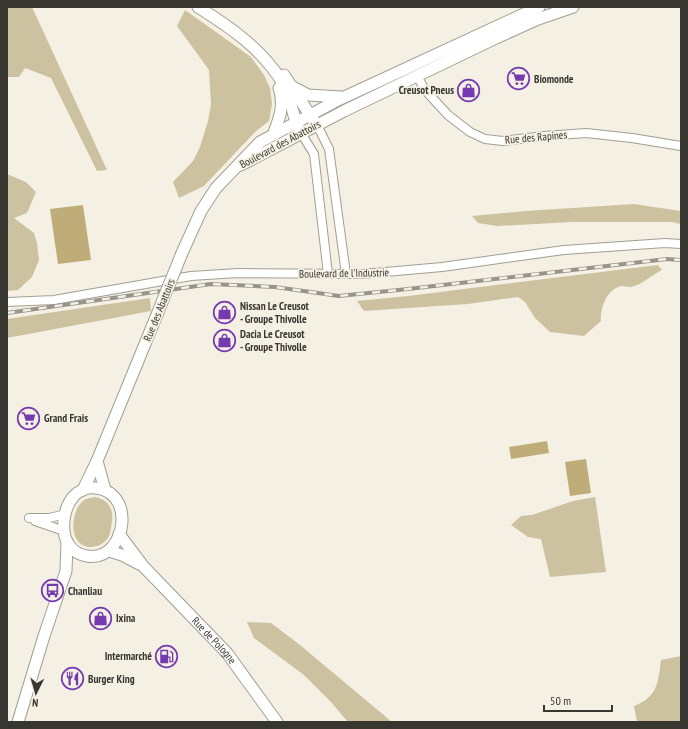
<svg xmlns="http://www.w3.org/2000/svg" width="688" height="729" font-family="'PT Sans Narrow',sans-serif">
<style>
.green{fill:#cdc2a0}
.water{fill:#bead79}
.lines{fill:none;stroke-linecap:round;stroke-linejoin:round}
.street-casing{stroke:#a29e91;stroke-width:10}
.secondary-casing{stroke:#a29e91;stroke-width:13}
.street{stroke:#fff;stroke-width:8}
.secondary{stroke:#fff;stroke-width:11}
.rail-casing{stroke:#97948b;stroke-width:4}
.rail{stroke:#f4f0e3;stroke-width:2.5;stroke-dasharray:8;stroke-linecap:butt}
.secondary-bridge-casing{stroke:#a29e91;stroke-width:13;stroke-linecap:butt}
.secondary-bridge{stroke:#fff;stroke-width:11}
.labels{text-anchor:middle;dominant-baseline:central;stroke-width:3.5;stroke-linejoin:round;paint-order:stroke}
.poi-label{font-size:11px;font-weight:bold;fill:#383631;stroke:#f4f0e3;text-anchor:start}
.street-label{font-size:11px;fill:#383631;stroke:#f4f0e3}
</style>
<rect width="100%" height="100%" fill="#f4f0e3"/>
<!-- green -->
<path class="green" d="M7 7H32L107 170 97 171 51 78 25 68 19 77H7Z
M185 10 251 57 264 75 270 88 272 104 269 121 256 131 204 186 179 198 173 182 193 161 200 147 208 121 211 104 209 70 177 26Z
M7 174 26 182 36 192 27 213 14 218 34 233 37 243 39 260 32 277 18 290 7 291Z
M634 204 681 211V224L672 222H572L497 226 478 223 472 216 526 211Z
M658 265 662 270C652 275 644 283 634 286 630 288 626 286 622 286 607 288 600 308 601 321L584 336 550 332 535 318 525 302 518 297 468 304 364 311 357 301 408 296Z
M150 298 151 311 7 338V319Z
M95 497C107 499 114 508 112 521 111 526 111 532 109 536 103 548 86 551 78 541 70 532 73 511 81 503 84 499 89 498 95 497Z
M595 497 606 572 550 577 541 539 528 537 511 525 521 516 532 515 573 501Z
M247 622 271 623 300 645 392 722H348L331 702 304 675 254 638Z
M681 656V722H637L634 706C658 697 658 682 661 660Z"/>
<!-- water -->
<path class="water" d="M83 205 91 260 58 264 50 209Z
M547 441 549 453 511 459 509 447Z
M586 459 591 493 570 496 565 462Z"/>
<g class="lines">
<defs>
<path id="street" d="M417 76 425 90 448 115 470 132 485 139 503 141 544 136 586 133 632 138 681 146
M317 125 329 149 346 274
M301 133 314 154 328 274
M7 302 54 300 191 276 238 273 363 274 442 267 564 250 665 243 681 244
M29 518H49L66 514
M35 521 64 531"/>
<g id="secondary">
<path d="M198 7C230 27 262 49 282 82 291 97 292 114 299 129"/>
<path d="M284 75 314 121"/>
<path d="M293 87 308 95 341 97"/>
<path d="M273 135C279 120 285 105 279 88"/>
<path d="M241 165 344 111 496 38 538 19 573 7"/>
<path d="M182 253 201 211 216 188 260 142 338 100 539 7"/>
<path d="M97 461 105 490"/>
<path d="M87 488C139 483 128 563 87 556 80 555 73 551 69 545 60 532 63 508 74 496 77 492 82 490 87 488Z"/>
<path d="M83 490 97 461 156 317"/>
<path id="s1" d="M119 534 143 566 227 653 277 722"/>
<path d="M109 551 122 555 139 564"/>
<path d="M18 722 44 636 66 571 67 542"/>
</g>
</defs>
<!-- street casing -->
<use href="#street" class="street-casing"/>
<!-- secondary casing -->
<use href="#secondary" class="secondary-casing"/>
<!-- street -->
<use href="#street" class="street"/>
<!-- secondary -->
<use href="#secondary" class="secondary"/>
<defs>
<path id="rail" d="M7 313 211 284 275 287 339 296 408 289 667 259 681 260"/>
</defs>
<!-- rail casing -->
<use href="#rail" class="rail-casing"/>
<!-- rail -->
<use href="#rail" class="rail"/>
<defs>
<path id="secondary-bridge" d="M156 317 182 253"/>
</defs>
<!-- secondary-bridge casing -->
<use href="#secondary-bridge" class="secondary-bridge-casing"/>
<!-- secondary-bridge -->
<use href="#secondary-bridge" class="secondary-bridge"/>
</g>
<!-- icons -->
<defs>
<symbol id="supermarket-ring" viewBox="-11 -11 22 22"><circle r="9.5" fill="#f4f0e3" stroke="#753ab0" stroke-width="1.5"/><path d="M-6-5.5h2.5l.6 2H6L4.5 2H-2.5L-4.4-4H-6ZM-1.5 3.2a1.3 1.3 0 1 0 .1 0ZM3 3.2a1.3 1.3 0 1 0 .1 0Z" fill="#753ab0"/></symbol>
<symbol id="shop-ring" viewBox="-11 -11 22 22"><circle r="9.5" fill="#f4f0e3" stroke="#753ab0" stroke-width="1.5"/><path d="M-5-2.5h2.3a2.7 3.5 0 0 1 5.4 0H5L5.5 6h-11ZM-1.5-2.5h3a1.5 2.3 0 0 0-3 0Z" fill="#753ab0"/></symbol>
<symbol id="bus-ring" viewBox="-11 -11 22 22"><circle r="9.5" fill="#f4f0e3" stroke="#753ab0" stroke-width="1.5"/><path d="M-5-6H5V4H4V6H2V4H-2V6H-4V4H-5ZM-3.5-4V0h7V-4ZM-3.5 1.2v1.5H-2V1.2ZM2 1.2v1.5H3.5V1.2Z" fill="#753ab0"/></symbol>
<symbol id="fuel-ring" viewBox="-11 -11 22 22"><circle r="9.5" fill="#f4f0e3" stroke="#753ab0" stroke-width="1.5"/><path d="M-5.5-6h7V0h2V4h1.3V-2.5L3-4.5l.8-.8L6-3V5H2.5V1h-1V6h-7ZM-4.2-4.7v3.2H.2V-4.7Z" fill="#753ab0"/></symbol>
<symbol id="restaurant-ring" viewBox="-11 -11 22 22"><circle r="9.5" fill="#f4f0e3" stroke="#753ab0" stroke-width="1.5"/><path d="M-5-6h1v4h1v-4h1v4h1v-4h1v5L-1.5 .5V6h-2V.5L-5-1ZM5-6V6H3V1.5H1.5Q1.5-4 5-6Z" fill="#753ab0"/></symbol>
</defs>
<g fill-rule="evenodd">
<use href="#supermarket-ring" x="506" y="66" width="25" height="25"/>
<use href="#shop-ring" x="456" y="78" width="25" height="25"/>
<use href="#shop-ring" x="212" y="300" width="25" height="25"/>
<use href="#shop-ring" x="212" y="328" width="25" height="25"/>
<use href="#supermarket-ring" x="16" y="406" width="25" height="25"/>
<use href="#bus-ring" x="40" y="578" width="25" height="25"/>
<use href="#shop-ring" x="88" y="606" width="25" height="25"/>
<use href="#fuel-ring" x="154" y="644" width="25" height="25"/>
<use href="#restaurant-ring" x="60" y="666" width="25" height="25"/>
</g>
<g class="labels">
<!-- poi labels -->
<g class="poi-label">
<text x="534" y="79">Biomonde</text>
<text x="454" y="90" text-anchor="end">Creusot Pneus</text>
<text x="240" y="306">Nissan Le Creusot<tspan x="240" dy="13">- Groupe Thivolle</tspan></text>
<text x="240" y="334">Dacia Le Creusot<tspan x="240" dy="13">- Groupe Thivolle</tspan></text>
<text x="44" y="418">Grand Frais</text>
<text x="68" y="591">Chanliau</text>
<text x="116" y="618">Ixina</text>
<text x="152" y="656" text-anchor="end">Intermarché</text>
<text x="88" y="679">Burger King</text>
</g>
<!-- street labels -->
<g class="street-label">
<text transform="translate(536 137) rotate(-5)">Rue des Rapines</text>
<text transform="translate(280 144) rotate(-28)">Boulevard des Abattoirs</text>
<text transform="translate(344 273) rotate(-1)">Boulevard de l'Industrie</text>
<text transform="translate(159 310) rotate(-68)">Rue des Abattoirs</text>
<text stroke="none"><textPath href="#s1" startOffset="143">Rue de Pologne</textPath></text>
</g>
</g>
<!-- border -->
<rect width="688" height="729" fill="none" stroke="#383631" stroke-width="16"/>
<!-- north arrow -->
<g transform="translate(36 693) rotate(185)" stroke="#f4f0e3" stroke-width="3" paint-order="stroke">
<path d="M0-3L7 15L0 10L-7 15Z" fill="#383631"/>
<text y="-6" font-size="11" font-weight="bold" text-anchor="middle" fill="#383631">N</text>
</g>
<!-- scale -->
<path d="M544 705v6h68v-6" fill="none" stroke="#383631" stroke-width="2"/>
<text x="550" y="705" font-size="12" fill="#383631" stroke="#f4f0e3" stroke-width="3" paint-order="stroke">50 m</text>
</svg>
